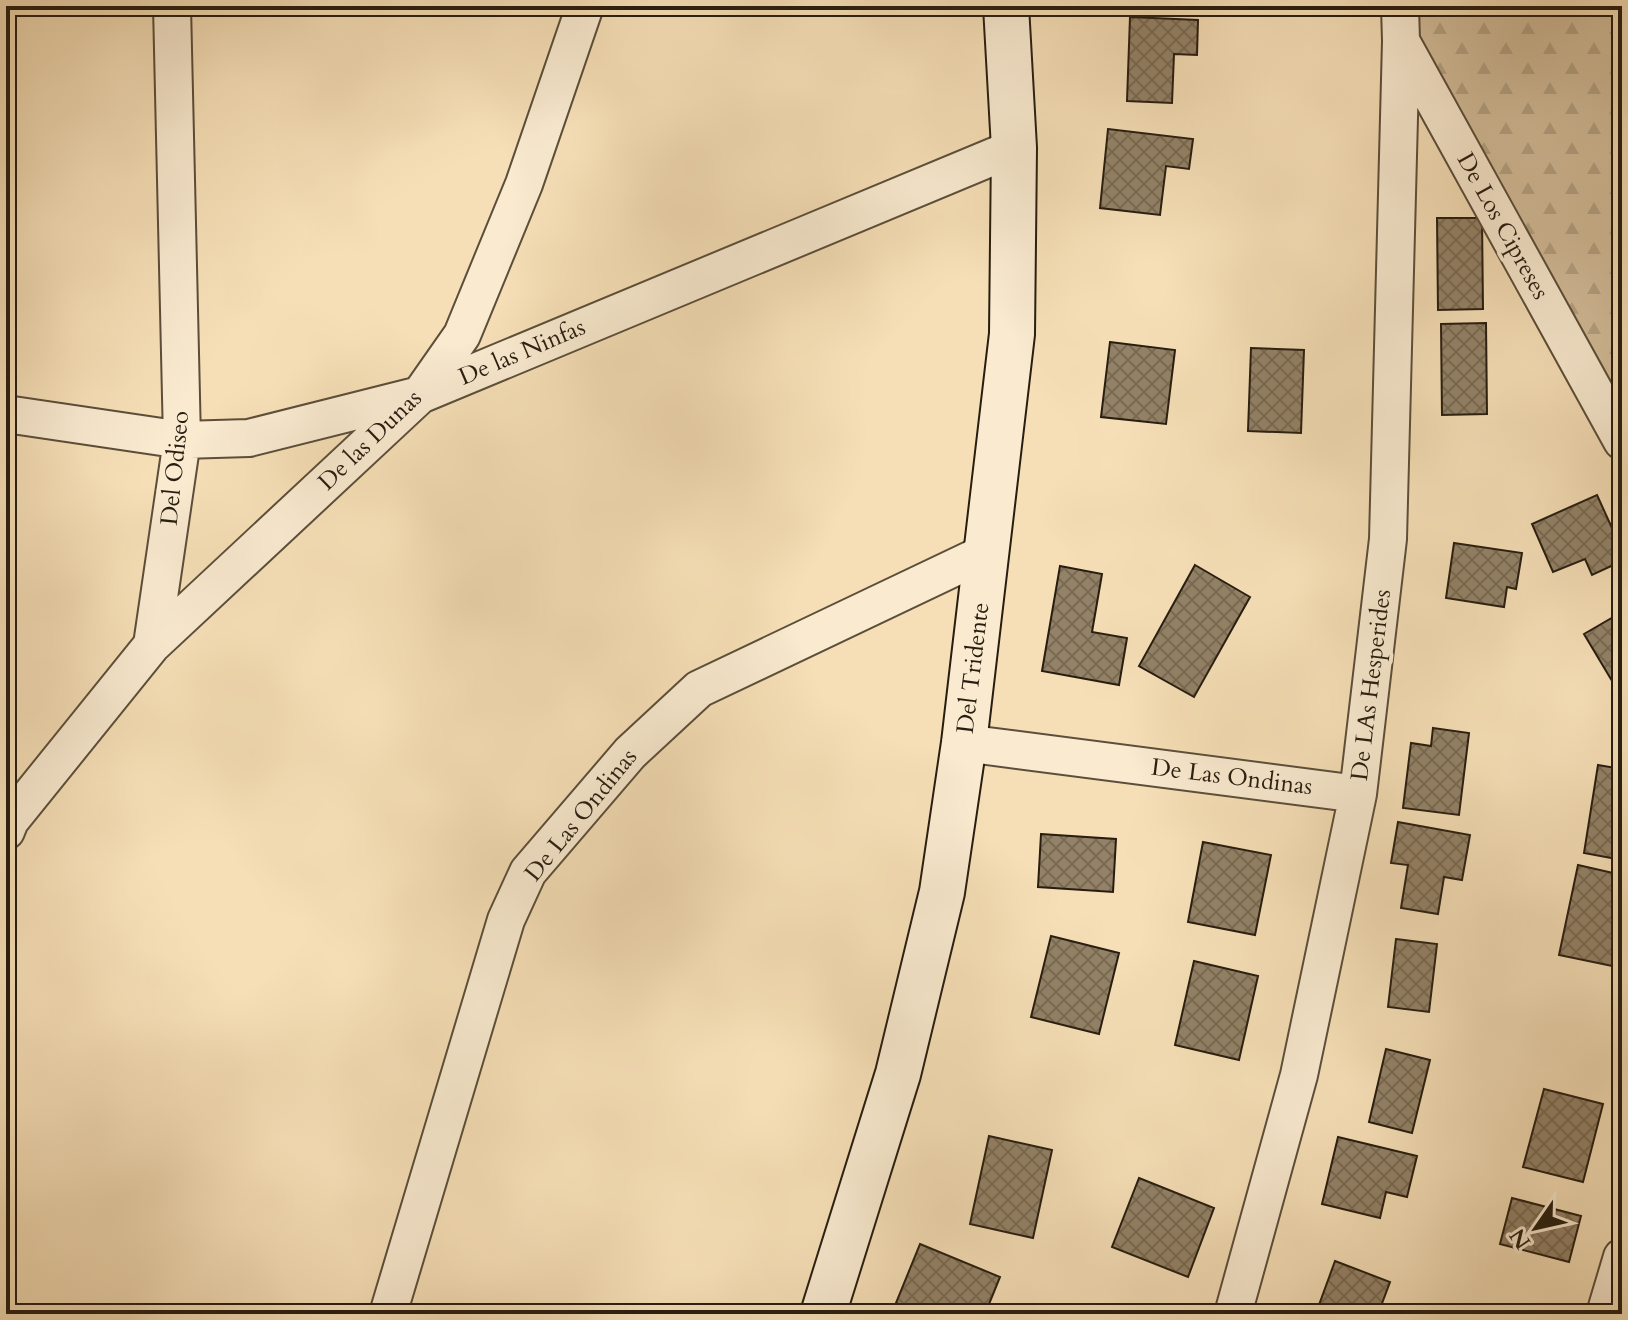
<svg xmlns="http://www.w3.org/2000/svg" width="1628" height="1320" font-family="Cardo,serif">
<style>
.forest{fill:url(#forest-firs);stroke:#7d6e56;stroke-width:2}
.building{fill:url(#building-cross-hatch);stroke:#271d10;stroke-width:2}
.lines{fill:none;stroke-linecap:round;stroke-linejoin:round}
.street-casing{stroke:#5b4e3a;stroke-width:40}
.secondary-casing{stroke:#271d10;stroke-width:48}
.street{stroke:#f9ead0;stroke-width:36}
.secondary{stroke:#f9ead0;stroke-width:44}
.labels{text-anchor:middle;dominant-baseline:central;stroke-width:8;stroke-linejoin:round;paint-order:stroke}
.street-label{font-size:24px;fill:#271d10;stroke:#f9ead0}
</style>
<defs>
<pattern id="forest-firs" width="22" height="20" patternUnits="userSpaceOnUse" patternTransform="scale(2)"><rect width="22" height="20" fill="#d3be9b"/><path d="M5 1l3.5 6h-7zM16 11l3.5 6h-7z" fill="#b5a384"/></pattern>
<pattern id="building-cross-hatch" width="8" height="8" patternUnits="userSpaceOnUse" patternTransform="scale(2)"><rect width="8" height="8" fill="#938267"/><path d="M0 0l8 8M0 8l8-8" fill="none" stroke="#786a53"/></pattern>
</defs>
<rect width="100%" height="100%" fill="#f6dfb7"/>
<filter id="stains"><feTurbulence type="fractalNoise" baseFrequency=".0025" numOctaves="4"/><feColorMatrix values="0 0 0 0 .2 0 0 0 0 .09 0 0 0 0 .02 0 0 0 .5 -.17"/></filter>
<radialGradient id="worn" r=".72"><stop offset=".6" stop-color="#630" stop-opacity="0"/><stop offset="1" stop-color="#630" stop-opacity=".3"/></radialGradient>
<!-- forest -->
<path class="forest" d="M1400 6H1622V452Z"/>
<!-- building -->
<path class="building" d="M1130 17 1198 20 1197 55 1174 54 1172 103 1127 101Z
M1108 129 1193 139 1189 169 1166 166 1160 215 1100 208Z
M1437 218H1482L1483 309 1438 310Z
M1486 323 1487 414 1442 415 1441 324Z
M1110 342 1175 350 1166 424 1101 417Z
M1251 348 1304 350 1301 433 1248 431Z
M1597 495 1622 550V561L1592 575 1585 559 1553 572 1532 524Z
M1454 543 1522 553 1516 589 1507 587 1504 607 1446 598Z
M1195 565 1250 597 1194 697 1139 666Z
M1060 566 1102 574 1092 632 1127 638 1119 685 1042 671Z
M1622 612V695L1621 696 1584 634Z
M1433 728 1469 733 1459 815 1403 808 1411 743 1431 746Z
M1598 765 1622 769V860L1584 853Z
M1398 822 1470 835 1462 880 1444 877 1438 914 1401 908 1408 865 1391 863Z
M1041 834 1116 839 1113 892 1038 887Z
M1203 842 1271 855 1255 935 1188 922Z
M1578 865 1622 875V968L1559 955Z
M1051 936 1119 953 1099 1034 1031 1017Z
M1396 939 1437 944 1429 1012 1388 1007Z
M1194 961 1258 976 1239 1060 1175 1045Z
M1386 1049 1430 1060 1412 1133 1369 1122Z
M1544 1089 1603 1104 1583 1182 1523 1167Z
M989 1136 1052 1150 1033 1238 970 1224Z
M1338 1137 1417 1156 1407 1197 1386 1192 1380 1218 1322 1204Z
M1139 1178 1214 1208 1188 1277 1112 1247Z
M1512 1198 1581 1216 1569 1262 1500 1244Z
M920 1244 1000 1277 985 1314H922L896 1303Z
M1335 1261 1390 1282 1378 1314H1343L1319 1305Z"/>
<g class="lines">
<defs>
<path id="street" d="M1400 6 1401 41 1622 441
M6 414 182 440 249 438 420 395 1014 148
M152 645 420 395 462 335 524 184 585 6
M964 743 1358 794
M6 831 10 821 152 645 182 440 172 6
M388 1314 506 920 528 872 630 753 699 689 987 552
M1233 1314 1299 1075 1358 794 1388 539 1401 41
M1605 1314 1622 1257"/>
<path id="secondary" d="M823 1314 898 1074 942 892 964 743 1012 334 1014 148 1006 6"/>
</defs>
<!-- street casing -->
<use href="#street" class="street-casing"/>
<!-- secondary casing -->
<use href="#secondary" class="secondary-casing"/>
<!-- street -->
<use href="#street" class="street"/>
<!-- secondary -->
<use href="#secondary" class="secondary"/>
</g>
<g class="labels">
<!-- street labels -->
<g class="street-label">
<text transform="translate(1503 226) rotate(61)">De Los Cipreses</text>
<text transform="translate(522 352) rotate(-23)">De las Ninfas</text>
<text transform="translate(370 440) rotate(-44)">De las Dunas</text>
<text transform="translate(175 468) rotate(-84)">Del Odiseo</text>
<text transform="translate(973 668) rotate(-83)">Del Tridente</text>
<text transform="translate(1371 685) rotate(-83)">De LAs Hesperides</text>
<text transform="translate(1232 777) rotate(7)">De Las Ondinas</text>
<text transform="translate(581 815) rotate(-51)">De Las Ondinas</text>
</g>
</g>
<!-- margin -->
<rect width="1628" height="1320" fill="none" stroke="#f6dfb7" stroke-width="32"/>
<rect x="8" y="8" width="1612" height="1304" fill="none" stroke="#271d10" stroke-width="4"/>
<rect x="16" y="16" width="1596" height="1288" fill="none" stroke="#271d10" stroke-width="2"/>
<!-- north arrow -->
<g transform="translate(1536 1228) rotate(236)" stroke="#f9ead0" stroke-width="6" paint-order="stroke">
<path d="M0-6L14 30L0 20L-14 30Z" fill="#271d10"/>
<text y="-12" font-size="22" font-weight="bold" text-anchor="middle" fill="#271d10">N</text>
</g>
<rect width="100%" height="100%" filter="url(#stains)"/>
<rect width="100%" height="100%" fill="url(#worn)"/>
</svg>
